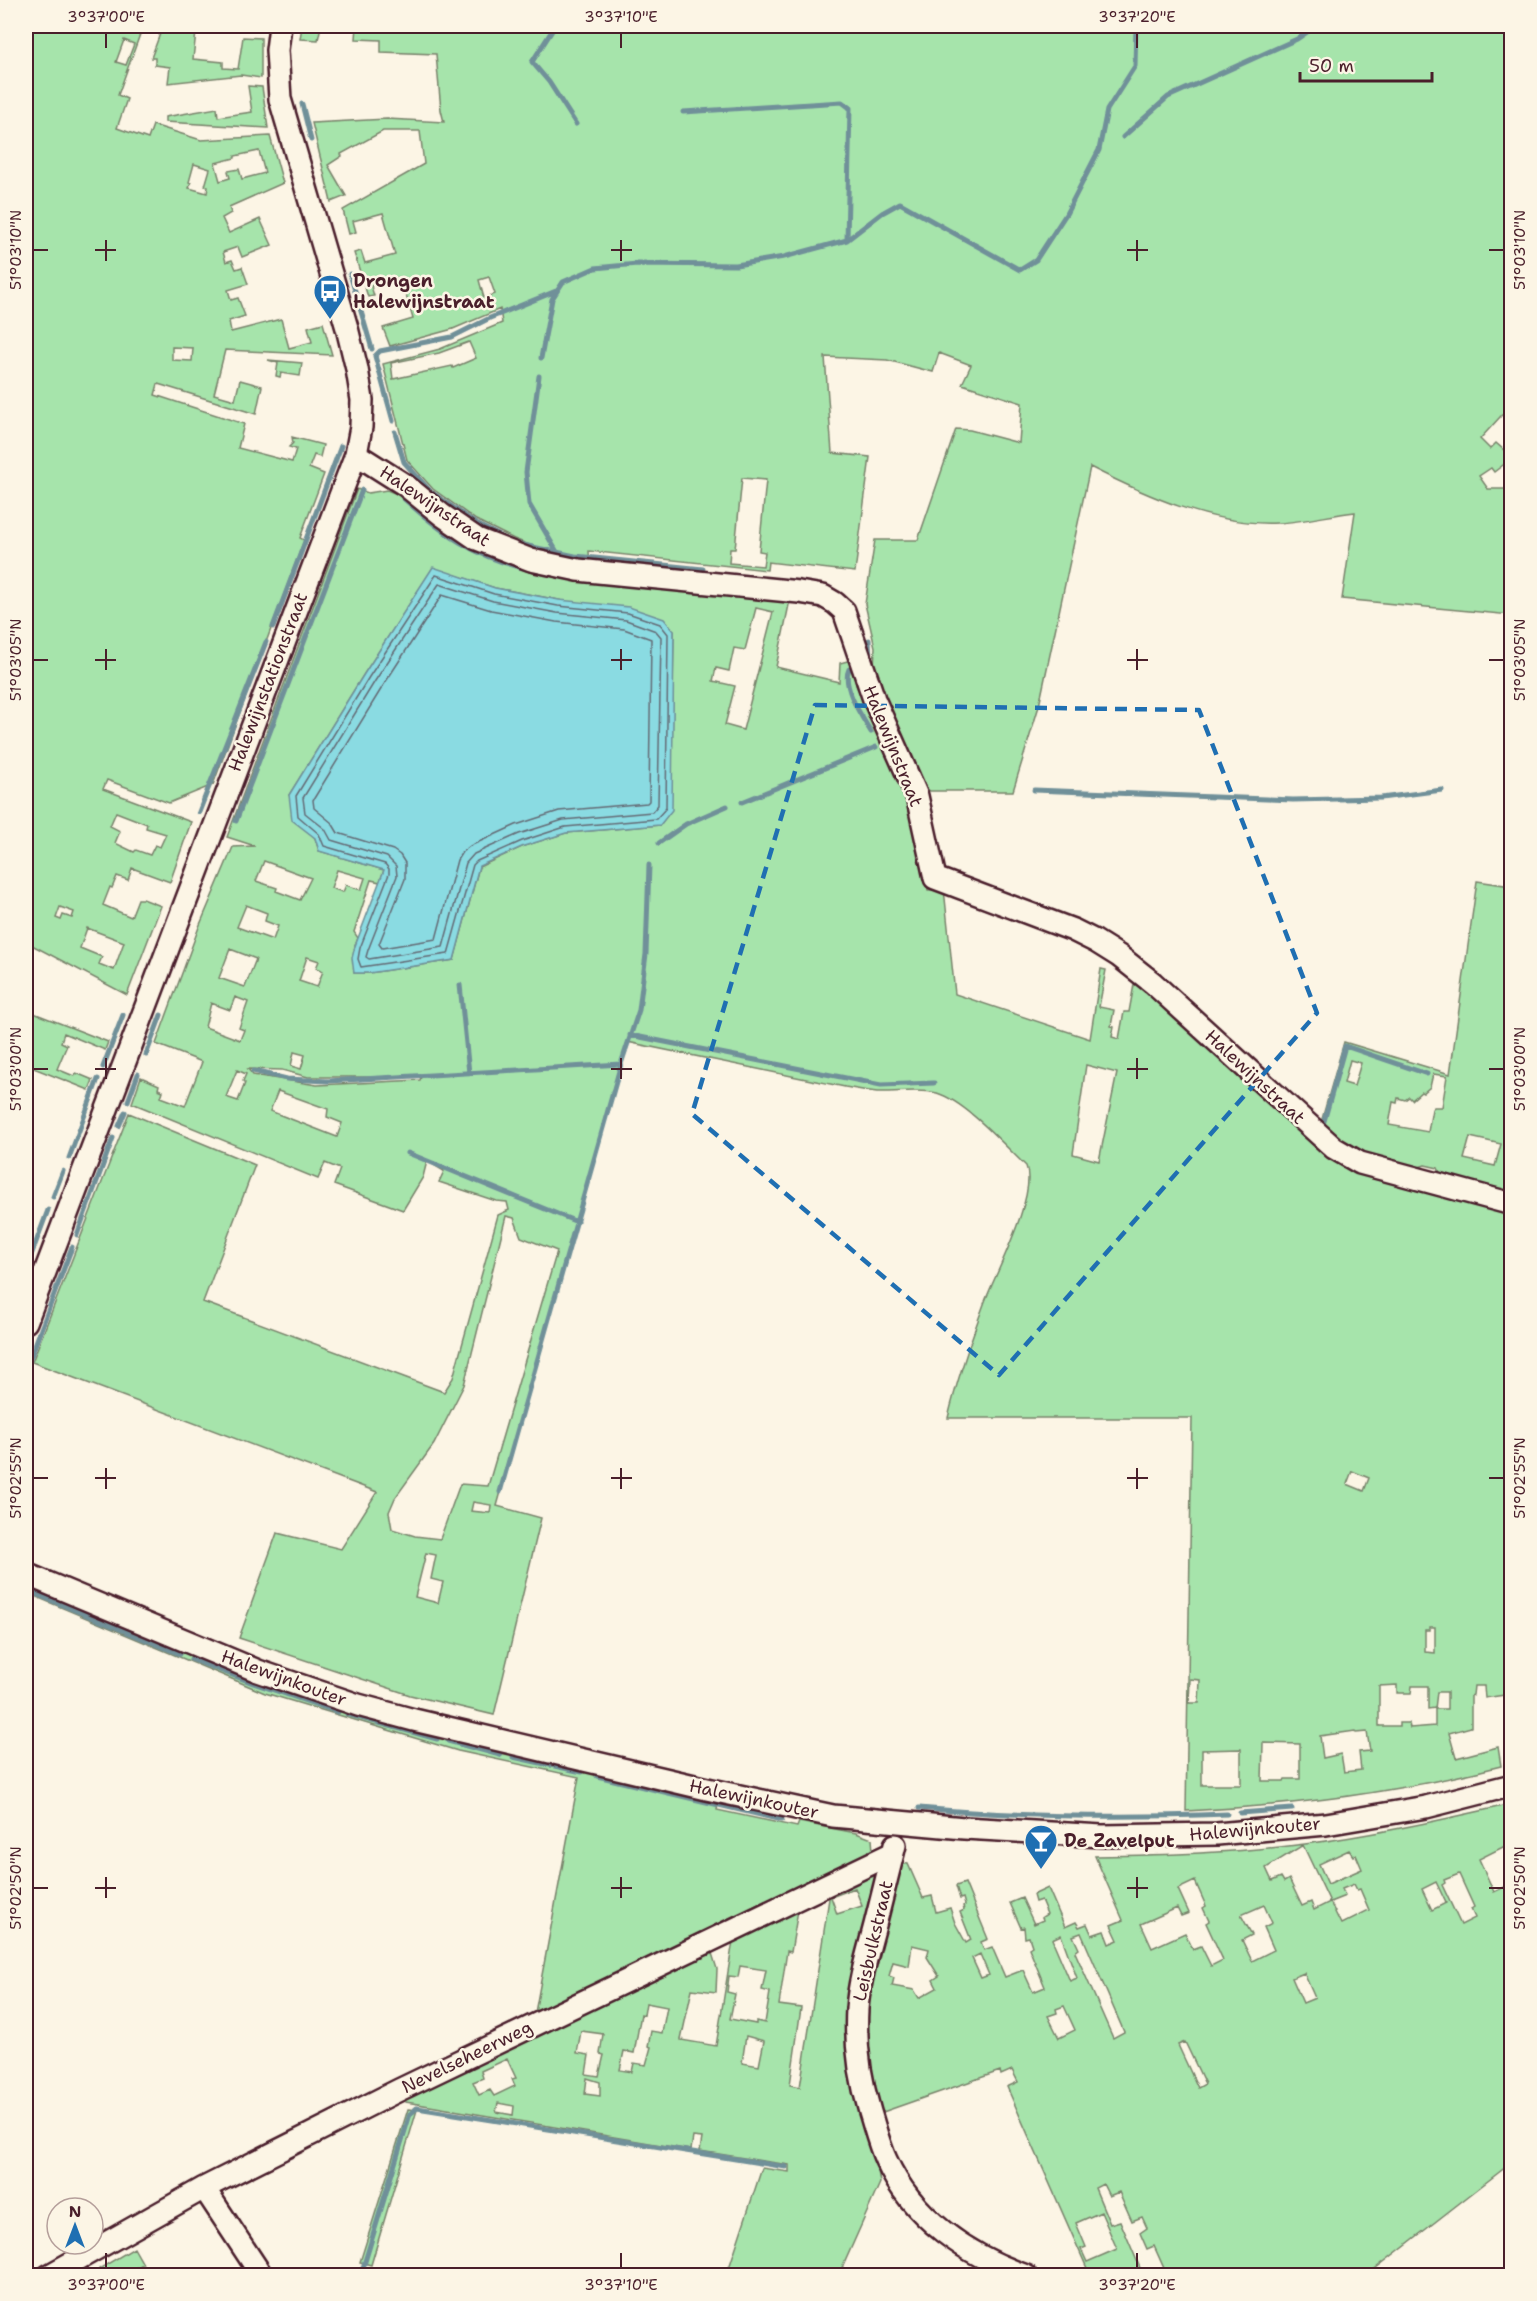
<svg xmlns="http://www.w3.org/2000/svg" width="1537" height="2301" font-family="'Shantell Sans',sans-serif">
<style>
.green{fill:#a6e4ab;stroke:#78826b;stroke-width:1.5;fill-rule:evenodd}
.water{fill:#8adbe2;stroke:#709099;stroke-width:1.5}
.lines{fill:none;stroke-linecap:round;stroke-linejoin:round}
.shore{stroke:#646a74;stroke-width:1.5}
.stream{stroke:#709099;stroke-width:5}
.minor-casing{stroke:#4a1f2b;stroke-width:26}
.minor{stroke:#fcf5e5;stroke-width:21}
.marked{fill:none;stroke:#1f6fb2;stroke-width:4.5;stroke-dasharray:12 8;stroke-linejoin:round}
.ticks{fill:none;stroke:#4a1f2b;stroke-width:2}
.labels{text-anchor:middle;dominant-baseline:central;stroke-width:5;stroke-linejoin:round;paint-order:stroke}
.poi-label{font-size:18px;font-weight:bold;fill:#4a1f2b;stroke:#fcf5e5;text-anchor:start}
.street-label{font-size:18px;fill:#4a1f2b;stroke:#fcf5e5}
.neatline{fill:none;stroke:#4a1f2b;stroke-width:2}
.ticks-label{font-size:15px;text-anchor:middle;fill:#4a1f2b}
</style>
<rect width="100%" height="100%" fill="#fcf5e5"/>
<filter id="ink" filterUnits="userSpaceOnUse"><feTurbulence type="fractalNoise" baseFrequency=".0167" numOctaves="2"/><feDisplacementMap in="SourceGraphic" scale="12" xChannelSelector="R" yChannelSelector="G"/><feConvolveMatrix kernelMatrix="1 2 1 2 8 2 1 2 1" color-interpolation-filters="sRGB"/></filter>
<g filter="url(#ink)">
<!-- green -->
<path class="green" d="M26 26H101L107 27 108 26H143L118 95 127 99 117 128 148 139 153 125 201 140 270 136 283 183 229 207 231 213 222 218 229 233 260 219 272 245 242 257 238 247 223 252 226 262 232 260 236 269 242 267 248 284 228 290 231 300 238 298 245 316 229 321 231 332 281 319 289 348 312 342 308 327 323 323 332 355 225 350 214 394 235 400 240 380 262 386 256 414 158 384 155 395 244 424 238 448 292 462 296 449 289 447 293 443 292 437 323 445 320 457 314 455 309 468 324 474 300 538 304 540 213 785 169 803 107 780 103 789 191 822 170 882 132 868 128 880 117 876 112 888 110 887 103 905 131 917 138 899H143L161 906 127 995 26 942ZM124 40 134 44 126 65 116 62ZM259 151 265 173 242 179 239 169 228 171 230 178 220 181 215 163 235 158V156ZM194 164 210 169 205 186 208 187 207 193 189 188 191 183 189 182ZM172 347 193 348 192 361 172 360ZM116 812 147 824 146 828 166 834 160 847 155 845 150 855 136 850 134 852 115 843 120 831 110 826ZM60 907 74 912 72 918 63 915 61 920 56 918ZM87 928 124 942 114 970 99 964 102 957 80 948Z
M302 26H321L318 40 300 39Z
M357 26H1511V405L1480 439 1490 449 1496 443 1505 451 1507 462 1494 472 1491 468 1479 476 1488 489H1511V615L1342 599 1355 512C1329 515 1303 522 1277 523 1213 526 1145 495 1090 467L1039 706 1013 791H930L918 785 873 688 875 647 865 604 875 540H918L956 429 970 430 1019 443 1022 403 962 384 971 365 939 353 933 372 887 360 825 357 832 453 870 457 855 572 768 562 767 570 589 551 590 568 514 539 476 520 433 489 407 460 383 364 440 349 502 323 500 309 453 329 390 346 383 328 413 319 401 277 371 286 374 296 368 297 354 253 361 251 365 263 395 255 383 213 353 221 356 232 349 234 343 210 424 164 420 131H383L341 154 342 156 328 165 346 196 331 202 312 123 387 119 444 122 441 110 436 54 381 52V40L356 39ZM489 277 495 294 484 298 479 280ZM469 342 476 358 453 368 452 366 393 379 391 363 439 353ZM742 478 766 480 759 551 765 552 763 566 729 563 730 549H735Z
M161 31 196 32 193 59 223 62V68L238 69 243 37 261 38V78L241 75 168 83 170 67 155 65V58H151Z
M248 86 262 87 268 128 165 122V117L217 108 218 117 252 112Z
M268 360 302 363 300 376 281 373 280 377 276 376 278 363Z
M357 489 368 493 387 490 402 496 433 523 457 537 692 592 790 600 776 667 839 682 840 663 851 660 856 685 909 798 928 890 944 889 955 994 1090 1039 1101 969 1106 970 1099 1007 1114 1010 1111 1026 1114 1027 1112 1037 1119 1039 1124 1012H1129L1135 979C1168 1009 1203 1037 1235 1068 1267 1099 1304 1145 1344 1165 1396 1189 1456 1199 1511 1213V1694L1485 1698 1484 1686H1474L1473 1695 1471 1696V1727L1449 1733 1456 1758 1498 1747 1501 1766C1396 1793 1294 1806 1186 1811L1192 1418H948C957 1380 970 1342 984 1304 995 1274 1038 1195 1026 1166 1003 1144 966 1102 937 1093 918 1088 897 1093 877 1092 867 1091 856 1089 845 1087L627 1042 497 1506 541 1518 494 1715 410 1695 239 1638 277 1533 341 1549 377 1492 32 1362 129 1113 255 1165 203 1302 444 1392 453 1378 498 1215 509 1210 507 1202 496 1201 439 1182 444 1171 427 1161 423 1177 403 1210 334 1185 340 1169 325 1163 318 1179 132 1103 141 1077 159 1085 158 1089 163 1091 161 1097 185 1106 202 1062 156 1044 199 927 233 847 255 846 227 837ZM433 568 495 588 559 600 674 631 671 810 660 825 566 833 524 846 479 867 454 960 369 973H354L355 946 358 938 354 932 371 880 380 882 384 870 319 851 315 838 289 795 364 674ZM756 608 773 612 743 730 725 725 735 686 713 681 716 668 729 671 734 648 745 650ZM264 861 311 878 300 900 276 891 277 888 256 881ZM337 870 365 878 361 890 346 885 343 892 331 888ZM246 905 267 913 265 921 278 926 273 940 237 927ZM230 949 256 959 245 987 219 978ZM307 957 319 961 316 968 323 971 317 987 299 981ZM235 997 248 1002 239 1028 244 1030 240 1040 205 1027 211 1003 230 1010ZM294 1052 305 1055 301 1069 291 1066ZM1086 1065 1117 1073 1099 1161 1073 1154ZM248 1069 282 1070 308 1077H421L420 1080 317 1085 253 1075ZM237 1070 246 1074 243 1081 245 1083 238 1101 226 1097ZM278 1091 328 1109 327 1117 342 1123 337 1137 270 1111ZM506 1216 514 1218 521 1237 557 1251 488 1486 460 1484 440 1539 415 1536 392 1529 389 1512 395 1498 434 1444 464 1385ZM1352 1471 1369 1478 1364 1491 1347 1484ZM473 1502 491 1505 490 1513 471 1511ZM426 1553 436 1555 431 1579 443 1582 438 1603 415 1597ZM1430 1627H1435V1653L1425 1652V1630H1430ZM1190 1679 1200 1680 1199 1703H1189ZM1397 1685V1693H1411L1412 1686H1428V1709L1435 1708V1726L1410 1728 1409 1723H1399V1726H1379V1686ZM1437 1692H1447V1709H1435ZM1355 1731 1356 1733 1367 1732 1370 1751 1359 1752 1361 1770 1344 1772 1341 1754 1323 1758 1320 1736ZM1263 1743 1300 1744V1779H1285L1284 1781H1262ZM1241 1749V1785H1202V1750Z
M1477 881 1511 886V1195L1442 1177 1438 1168 1425 1165 1416 1168C1378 1158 1351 1152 1320 1126L1344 1042 1450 1074ZM1350 1060 1361 1063 1354 1086 1344 1083ZM1433 1074 1447 1076 1442 1107H1434L1432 1109 1428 1132 1389 1125 1393 1102 1397 1103 1398 1098 1405 1100 1409 1097 1412 1100 1421 1092 1423 1093 1430 1087ZM1470 1137 1501 1144 1495 1166 1464 1159Z
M26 1010 108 1042 105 1050 64 1033 61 1042 67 1045 57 1069 74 1076 76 1073 93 1080 89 1090 26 1065Z
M26 1584 243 1672 719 1799 717 1810 797 1827 799 1822 856 1833 872 1839 873 1851 865 1859 534 2018 579 1777 458 1751 265 1693 32 1595 26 1610Z
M1511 1804V1843L1479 1859 1494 1892 1511 1884 1508 1878 1511 1876V2163L1367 2275H1167L1154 2246 1147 2249 1140 2233 1147 2228 1142 2217 1132 2221 1119 2192 1109 2196 1103 2184 1095 2188 1110 2224 1120 2221 1143 2275H1090L1007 2087 1018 2082 1012 2070 1001 2075 1000 2071 880 2113 870 2079 865 2036 867 1994 899 1863 908 1864 923 1898 932 1896 936 1912 950 1908 955 1923 966 1943 971 1940 960 1912 964 1910 963 1906 965 1905 963 1898 960 1899 956 1886 965 1883 988 1939 981 1942 984 1950 992 1947 1005 1977 1023 1970 1033 1992 1045 1987 1029 1948 1032 1946 1029 1937 1025 1938 1024 1927 1021 1928 1010 1903 1022 1898 1034 1924 1043 1920 1042 1917 1047 1914 1041 1900 1035 1902 1033 1895 1048 1888 1065 1927 1076 1922 1079 1927 1087 1924 1092 1935 1104 1931 1109 1944 1118 1940 1111 1925 1123 1920 1095 1856C1165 1855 1236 1853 1305 1844 1375 1835 1443 1820 1511 1804ZM1303 1845 1330 1902 1314 1910 1311 1902 1302 1906 1289 1879 1284 1882 1281 1877 1272 1881 1266 1868ZM1349 1850 1353 1856 1356 1855 1362 1869 1328 1884 1319 1864ZM1459 1874 1474 1907 1471 1909 1475 1918 1461 1925 1442 1885 1445 1883 1444 1880ZM1195 1881 1206 1906 1203 1908 1209 1921 1206 1923 1223 1960 1211 1966 1201 1946 1193 1949 1185 1933 1152 1948 1141 1924 1177 1908 1181 1916 1189 1913 1178 1889ZM1436 1882 1446 1903 1432 1910 1422 1889ZM1354 1884 1357 1890 1360 1889 1369 1910 1341 1924 1330 1902 1345 1896 1342 1889ZM1264 1905 1272 1923 1264 1927 1274 1950 1252 1961 1242 1940 1252 1935 1241 1915ZM1081 1933 1124 2032 1113 2038 1075 1952 1079 1949 1073 1936ZM1061 1935 1077 1978 1070 1981 1052 1939ZM912 1945 929 1949 927 1957 939 1976 933 1980 937 1988 919 1998 914 1990 892 1986 894 1978 889 1976 893 1962 909 1966ZM980 1954 989 1975 981 1978 972 1958ZM1304 1973 1315 1998 1303 2003 1292 1978ZM1064 2006 1075 2030 1059 2038 1048 2016 1057 2013 1056 2009ZM1185 2042 1205 2084 1198 2088 1178 2045ZM1101 2212 1117 2249 1087 2262 1081 2249 1086 2247 1076 2223Z
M876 1871 880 1879 858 1969 875 2153 880 2183 839 2275H724L730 2265 762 2168 789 2172V2165L700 2151 702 2138 693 2137 691 2150 406 2102 404 2098 711 1950 717 1969 716 1992 692 1989 681 2040 716 2046 733 1941 798 1910 791 1952 787 1951 779 2005 801 2008 790 2085 800 2087 830 1892ZM855 1888 862 1906 837 1914 831 1897ZM740 1966 766 1970 762 1990 770 1992 765 2023 756 2021V2024L730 2019 735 1994 727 1992 729 1976 738 1977ZM646 2003 667 2007 662 2033 651 2031 648 2046 651 2047 646 2065 634 2063 632 2072 620 2070 624 2051 634 2053 641 2014 644 2015ZM581 2031 603 2034 600 2054 604 2055 599 2076 586 2074 589 2055 577 2053ZM746 2036 764 2041 759 2066 742 2063ZM507 2059 516 2078 512 2079 515 2086 494 2096 490 2090 479 2095 473 2082 483 2078 481 2071ZM587 2078 600 2082V2096L585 2094ZM498 2103 514 2106 513 2115 496 2112Z
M408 2109 417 2110 371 2265 360 2262Z
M134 2248 143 2264 122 2275H102L99 2269Z"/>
<!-- water -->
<path class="water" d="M433 567 495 588 559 600 629 607 664 619 674 631 672 810 660 825 566 833 524 846 479 866 454 960 369 973H354L352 958 355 946 384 870 319 851 315 838 292 820 289 795 364 674Z"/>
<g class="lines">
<!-- shore -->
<path class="shore" d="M436 575 494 594 558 606 628 613 660 624 668 634 666 808 656 819 565 827 522 841 477 861 473 865 448 954 361 967 358 959 360 948 389 874V869L385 864 324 846 319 834 298 816 296 796 369 677Z
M439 584 493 601 557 613 626 620 656 631 661 637 658 805 652 812 563 820 519 834 474 854 466 863 443 947 369 959 366 957 368 950 397 876 396 866 387 857 331 840 325 829 305 813 303 798 375 681Z
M442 595 491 610 556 622 624 629 651 639 649 801 647 803 559 811 516 825 470 846 462 852 457 860 436 939 382 948 379 944 405 879V863L400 855 393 850 338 833 332 823 314 808 313 800 383 686Z"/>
<!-- stream -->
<path class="stream" d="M555 26 532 62 549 82 576 124
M302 104 311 140
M683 112 842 102 850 108 847 240
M1123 137 1168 97 1297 39 1316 26
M350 274 372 349
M541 358 552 299 563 282 595 268 637 264 736 265 784 257 847 240 882 213 900 203 1020 270 1036 260 1066 214 1099 150 1107 110 1135 66 1136 26
M539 376 526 472 529 504 557 552
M393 421 375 356 380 351 452 337 490 318 556 291
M395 432 404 462 430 491 476 524 514 543 575 556 703 569
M403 498C442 533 474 557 527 569
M589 581 648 587
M273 627 341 446
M869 640 870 660
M849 669C841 686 862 717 871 732
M1034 790 1293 800 1381 798 1442 790
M742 802 876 747
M199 812 266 642
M236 821 362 490
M659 843 686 824 727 806
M460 985 469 1073
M630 1035 881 1085 934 1083
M146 1055 161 1015
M103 1067 123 1015
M253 1071 287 1079 328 1081 621 1064
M128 1101 138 1074
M1324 1121 1345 1046 1427 1074
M119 1126 125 1112
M408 1153 577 1222
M69 1158 98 1079
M53 1197 63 1171
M77 1235 113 1138
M26 1269 48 1210
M26 1369 72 1247
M500 1492 621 1064 639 1010 646 954 649 865
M36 1594 180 1654
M191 1659 253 1683 338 1712
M347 1714 437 1739
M448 1741 500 1755
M513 1757 582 1772
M597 1776 782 1820
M919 1808C1021 1817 1124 1818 1227 1814
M1240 1813 1292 1809
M363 2268 410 2114 417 2108 786 2167"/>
<defs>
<path id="minor" d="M356 454 405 485 442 515 477 539 531 560 578 570 799 592 823 596 835 603 844 611 874 699 917 796 935 878 1073 930 1095 941 1119 956 1153 983 1334 1148 1360 1163 1512 1204
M26 1322 356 454 361 427 362 400 357 369 347 328 280 99 277 50 280 26
M26 1574 258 1671 358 1705 414 1720 707 1789 833 1816 964 1828 1102 1836 1217 1834 1326 1824 1426 1807 1512 1785
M895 1845C888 1872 882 1898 875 1925 868 1952 859 1981 857 2009 855 2044 860 2079 870 2112 875 2128 879 2145 886 2160 912 2218 967 2255 1026 2276
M204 2188 262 2276
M48 2276 204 2188 399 2090 893 1853"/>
</defs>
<!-- minor casing -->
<use href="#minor" class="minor-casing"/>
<!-- minor -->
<use href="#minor" class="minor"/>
</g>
</g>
<!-- marked area -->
<path class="marked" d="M815 705 1199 710 1317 1013 999 1375 692 1114Z"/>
<!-- ticks -->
<path class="ticks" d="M106 33V48M621 33V48M1137 33V48M106 240V261M621 240V261M1137 240V261M33 250H48M95 250H116M611 250H632M1127 250H1148M1489 250H1504M106 649V670M621 649V670M1137 649V670M33 660H48M95 660H116M611 660H632M1127 660H1148M1489 660H1504M106 1058V1079M621 1058V1079M1137 1058V1079M33 1069H48M95 1069H116M611 1069H632M1127 1069H1148M1489 1069H1504M106 1468V1489M621 1468V1489M1137 1468V1489M33 1478H48M95 1478H116M611 1478H632M1127 1478H1148M1489 1478H1504M106 1877V1898M621 1877V1898M1137 1877V1898M33 1888H48M95 1888H116M611 1888H632M1127 1888H1148M1489 1888H1504M106 2253V2268M621 2253V2268M1137 2253V2268"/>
<!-- icons -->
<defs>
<symbol id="bus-pin" viewBox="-11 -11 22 30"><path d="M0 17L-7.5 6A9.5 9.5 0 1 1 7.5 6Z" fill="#1f6fb2" stroke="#fcf5e5"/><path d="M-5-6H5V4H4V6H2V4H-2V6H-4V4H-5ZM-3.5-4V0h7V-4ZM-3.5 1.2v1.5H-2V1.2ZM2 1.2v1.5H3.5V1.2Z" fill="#fff"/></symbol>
<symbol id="bar-pin" viewBox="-11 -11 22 30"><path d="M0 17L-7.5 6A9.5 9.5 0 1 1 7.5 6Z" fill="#1f6fb2" stroke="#fcf5e5"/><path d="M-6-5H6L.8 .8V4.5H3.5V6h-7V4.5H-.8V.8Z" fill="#fff"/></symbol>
</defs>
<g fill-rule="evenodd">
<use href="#bus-pin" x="311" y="272" width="38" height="52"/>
<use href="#bar-pin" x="1022" y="1822" width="38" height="52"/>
</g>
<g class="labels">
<!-- poi labels -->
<g class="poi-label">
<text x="353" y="281">Drongen<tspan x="353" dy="21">Halewijnstraat</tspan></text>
<text x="1064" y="1841">De Zavelput</text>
</g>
<!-- street labels -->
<g class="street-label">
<text transform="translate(435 506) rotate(34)">Halewijnstraat</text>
<text transform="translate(268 682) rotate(-69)">Halewijnstationstraat</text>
<text transform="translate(893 746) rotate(68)">Halewijnstraat</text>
<text transform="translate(1255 1077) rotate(43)">Halewijnstraat</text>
<text transform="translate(284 1678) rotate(20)">Halewijnkouter</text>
<text transform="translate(754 1799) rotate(12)">Halewijnkouter</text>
<text transform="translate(1255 1829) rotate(-5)">Halewijnkouter</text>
<text transform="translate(873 1941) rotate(-77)">Leisbulkstraat</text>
<text transform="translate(467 2057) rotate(-26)">Nevelseheerweg</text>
</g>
</g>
<!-- margin -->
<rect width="1537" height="2301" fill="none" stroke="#fcf5e5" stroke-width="66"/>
<!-- north arrow -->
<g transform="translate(75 2226)"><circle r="28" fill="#fcf5e5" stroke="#b59f9b" stroke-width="1.5"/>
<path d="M0-4.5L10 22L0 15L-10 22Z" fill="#1f6fb2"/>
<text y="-9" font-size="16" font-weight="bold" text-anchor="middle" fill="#4a1f2b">N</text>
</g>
<!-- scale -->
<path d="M1300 72v9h132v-9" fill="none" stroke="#4a1f2b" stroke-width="3"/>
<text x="1309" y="72" font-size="18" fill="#4a1f2b" stroke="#fcf5e5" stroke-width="4.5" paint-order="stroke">50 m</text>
<rect x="33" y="33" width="1471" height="2235" class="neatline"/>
<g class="ticks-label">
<text x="106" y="22">3°37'00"E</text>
<text x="621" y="22">3°37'10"E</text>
<text x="1137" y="22">3°37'20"E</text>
<text transform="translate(16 250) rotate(-90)" y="5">51°03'10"N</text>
<text transform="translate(1520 250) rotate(-90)" y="5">51°03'10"N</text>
<text transform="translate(16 660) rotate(-90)" y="5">51°03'05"N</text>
<text transform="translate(1520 660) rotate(-90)" y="5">51°03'05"N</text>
<text transform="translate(16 1069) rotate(-90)" y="5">51°03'00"N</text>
<text transform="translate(1520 1069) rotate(-90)" y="5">51°03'00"N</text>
<text transform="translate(16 1478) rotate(-90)" y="5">51°02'55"N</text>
<text transform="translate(1520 1478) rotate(-90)" y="5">51°02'55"N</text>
<text transform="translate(16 1888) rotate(-90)" y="5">51°02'50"N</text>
<text transform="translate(1520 1888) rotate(-90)" y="5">51°02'50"N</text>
<text x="106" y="2290">3°37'00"E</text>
<text x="621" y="2290">3°37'10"E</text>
<text x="1137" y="2290">3°37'20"E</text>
</g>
</svg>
